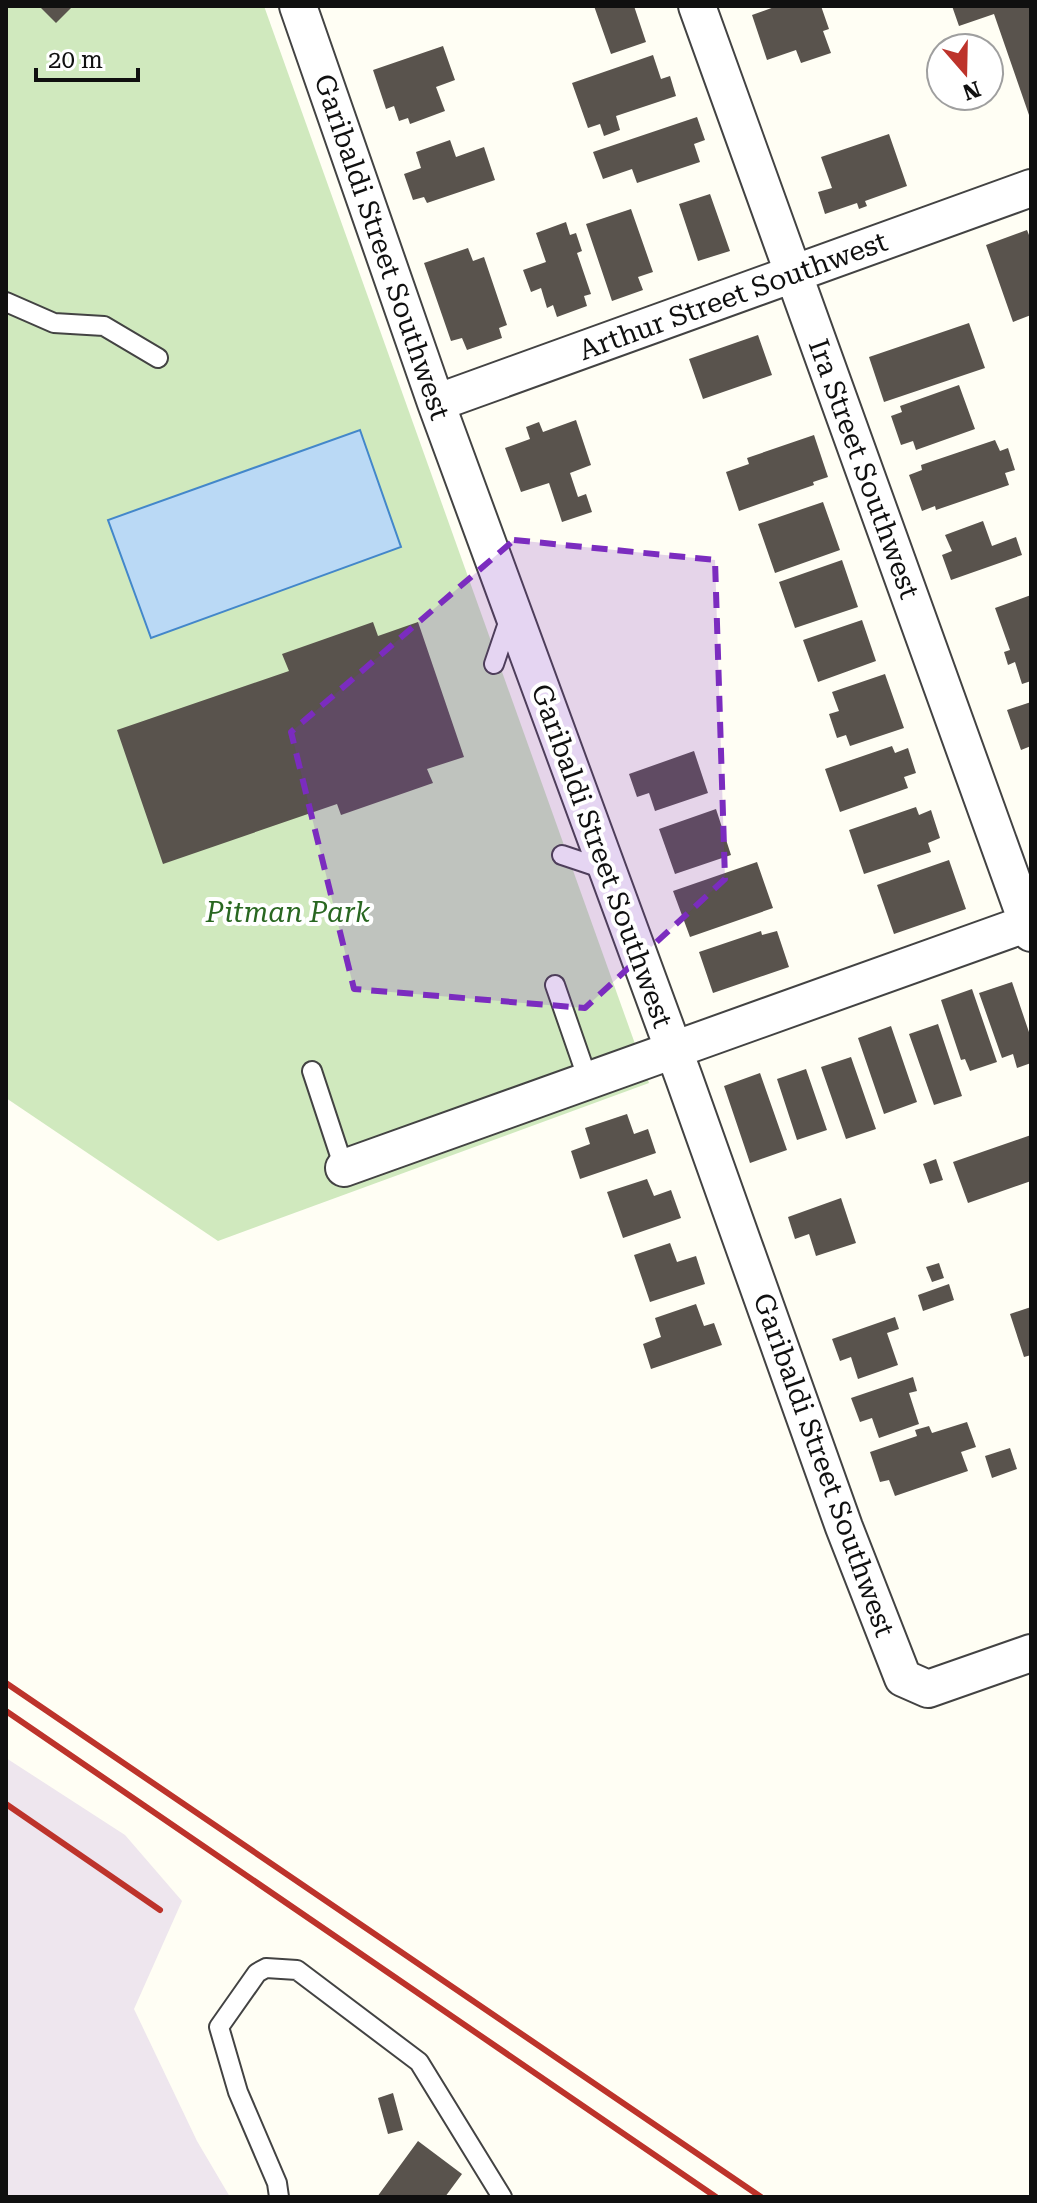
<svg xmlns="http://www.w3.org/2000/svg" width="1037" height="2203" font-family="'Roboto Serif',serif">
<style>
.industrial{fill:#eee6ee}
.green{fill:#d0e9be}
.water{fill:#bad9f5;stroke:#4387ca;stroke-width:2}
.building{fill:#59534d}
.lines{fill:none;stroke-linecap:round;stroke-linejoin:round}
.lane-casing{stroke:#434343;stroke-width:22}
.street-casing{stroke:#434343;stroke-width:40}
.lane{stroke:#fff;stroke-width:18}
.street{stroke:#fff;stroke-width:36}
.rail{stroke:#bd332b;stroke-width:6}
.marked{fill:#7b2cbf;fill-opacity:0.2;stroke:#7b2cbf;stroke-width:6;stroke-dasharray:16 10;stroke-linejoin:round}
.labels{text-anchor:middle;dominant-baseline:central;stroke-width:8;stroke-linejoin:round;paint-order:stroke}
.street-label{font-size:28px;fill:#101010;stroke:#fff}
.park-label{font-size:28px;font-style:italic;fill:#296721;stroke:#fff}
</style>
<rect width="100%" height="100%" fill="#fffef4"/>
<!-- industrial -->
<path class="industrial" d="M6 1758 125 1835 182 1901 134 2009 197 2141 230 2197H6Z"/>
<!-- green -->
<path class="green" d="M6 6H264L649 1083 218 1241 6 1098Z"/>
<!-- water -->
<path class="water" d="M360 430 401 547 151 638 108 520Z"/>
<!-- building -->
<path class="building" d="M39 6H73L56 23Z
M594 6H634L646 42 611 54Z
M777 6H821L829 29 823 31 831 53 801 63 796 50 767 60 752 15Z
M952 6H1031V114L1029 115 994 14 959 26Z
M443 46 455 80 436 87 445 111 410 124 408 118 399 121 394 106 386 109 373 70Z
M653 55 661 79 670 76 676 96 616 116 620 130 604 136 600 124 588 128 572 83Z
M697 117 705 140 694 144 700 162 637 183 632 169 603 179 593 152Z
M889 134 907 186 865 201 867 206 859 209 857 203 825 214 818 192 832 188 821 157Z
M450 140 456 157 484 147 495 180 427 203 424 197 413 200 404 174 421 168 416 152Z
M710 194 730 251 698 261 679 204Z
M631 209 653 272 638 277 643 290 612 301 586 224Z
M566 222 570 235 576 233 582 251 577 253 591 294 584 296 587 306 557 317 553 305 547 308 541 288 531 292 523 270 546 262 536 233Z
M1027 230 1031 240V315L1013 322 986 245Z
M468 248 473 261 484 257 507 325 499 328 502 338 467 350 462 338 451 341 424 263Z
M969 323 985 368 884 402 869 357Z
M758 335 772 375 703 399 689 359Z
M959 385 975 429 916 450 913 441 901 445 891 416 902 412 900 406Z
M576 420 591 465 570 473 578 497 586 494 592 512 562 522 549 483 521 492 505 448 530 439 526 427 539 422 543 432Z
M814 435 828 477 813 482 814 485 739 511 726 472 749 464 747 458Z
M995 440 1000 451 1008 448 1015 470 1005 473 1009 485 936 510 935 506 922 511 909 475 922 470 921 465Z
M823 502 840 550 775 573 758 524Z
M983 521 992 546 1016 537 1022 555 951 580 942 555 952 551 945 535Z
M842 560 858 607 795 628 779 582Z
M1031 595V681L1022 684 1015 662 1008 665 1004 652 1010 650 995 608Z
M862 620 876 661 818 682 803 640Z
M373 622 378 636 418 622 464 757 427 769 433 783 341 815 337 804 163 864 117 730 289 671 282 654Z
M885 674 904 728 850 746 846 735 837 738 829 714 839 711 832 692Z
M1031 702V746L1021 750 1007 710Z
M892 746 895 753 908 748 916 773 904 777 908 788 840 812 825 769Z
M694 751 708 793 655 811 649 793 637 797 629 774Z
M916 807 919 815 931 810 940 838 928 843 931 852 864 874 849 830Z
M716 809 731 855 675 874 659 829Z
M949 860 966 909 894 934 877 885Z
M757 862 773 908 690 937 673 891Z
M761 931 762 935 777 931 789 967 713 993 699 952Z
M1012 982 1031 1038V1063L1017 1068 1013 1054 1002 1058 979 993Z
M972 989 997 1062 970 1071 965 1059 961 1060 941 1000Z
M938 1024 962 1096 934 1105 909 1034Z
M891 1026 917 1102 884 1114 858 1038Z
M851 1057 876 1129 846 1139 821 1067Z
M806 1069 827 1130 797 1140 777 1079Z
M760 1073 787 1150 750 1163 724 1086Z
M627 1114 634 1134 648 1129 656 1153 580 1179 571 1151 590 1144 585 1128Z
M1031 1135V1181L968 1203 953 1162Z
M936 1159 943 1180 930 1184 923 1164Z
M647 1179 654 1196 671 1190 681 1218 623 1238 607 1192Z
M841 1198 856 1243 816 1256 809 1234 795 1239 788 1217Z
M670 1243 677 1262 696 1256 705 1284 650 1302 634 1255Z
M939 1263 944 1278 932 1282 926 1267Z
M949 1284 954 1300 923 1311 918 1295Z
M696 1304 704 1326 714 1323 722 1345 651 1369 643 1344 661 1337 655 1318Z
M1031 1307V1355L1024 1357 1010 1314Z
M895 1317 899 1329 887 1333 898 1365 858 1379 851 1357 840 1361 832 1339Z
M913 1377 917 1391 909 1393 919 1424 879 1438 872 1418 860 1422 851 1398Z
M967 1422 976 1447 961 1452 968 1471 895 1496 889 1480 880 1482 870 1452 917 1436 915 1430 929 1426 932 1433Z
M1010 1448 1017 1469 992 1478 985 1456Z
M393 2093 403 2130 388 2134 378 2098Z
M418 2141 462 2174 445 2197H377Z"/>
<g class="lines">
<defs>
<path id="lane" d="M6 302 54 323 104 326 158 358
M494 664 510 617
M562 855 607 870
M555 985 588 1080
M312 1071 344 1168
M279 2197 277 2183 238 2092 219 2027 257 1973 266 1968 297 1970 419 2062 502 2197"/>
<path id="street" d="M298 6 436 403 684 1078 844 1527 903 1678 928 1689 1031 1653
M697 6 1031 933
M436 403 1031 188
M344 1168 1031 922"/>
</defs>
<!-- lane casing -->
<use href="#lane" class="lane-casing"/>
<!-- street casing -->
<use href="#street" class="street-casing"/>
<!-- lane -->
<use href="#lane" class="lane"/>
<!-- street -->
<use href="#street" class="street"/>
<!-- rail -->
<path class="rail" d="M6 1683 761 2197
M6 1711 716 2197
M6 1804 160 1910"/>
</g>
<!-- marked area -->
<path class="marked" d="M514 540 715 560 725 879 585 1008 354 989 291 732Z"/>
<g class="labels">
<!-- street labels -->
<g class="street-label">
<text transform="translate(382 247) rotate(71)">Garibaldi Street Southwest</text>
<text transform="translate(733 296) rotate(-20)">Arthur Street Southwest</text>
<text transform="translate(864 469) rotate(70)">Ira Street Southwest</text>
<text transform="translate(602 856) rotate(70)">Garibaldi Street Southwest</text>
<text transform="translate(824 1465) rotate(70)">Garibaldi Street Southwest</text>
</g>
<!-- park labels -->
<g class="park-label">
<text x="288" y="912">Pitman Park</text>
</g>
</g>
<!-- border -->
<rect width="1037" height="2203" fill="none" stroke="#101010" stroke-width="16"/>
<!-- north arrow -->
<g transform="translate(965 72) rotate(160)"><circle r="38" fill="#ffffff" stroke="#9f9f9f" stroke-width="2"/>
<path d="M0-6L14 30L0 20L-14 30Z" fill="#bd332b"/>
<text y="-12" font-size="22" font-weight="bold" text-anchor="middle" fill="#101010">N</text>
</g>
<!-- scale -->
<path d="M36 68v12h102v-12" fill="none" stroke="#101010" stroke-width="4"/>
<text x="48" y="68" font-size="24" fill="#101010" stroke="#ffffff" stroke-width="6" paint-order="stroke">20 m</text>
</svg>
